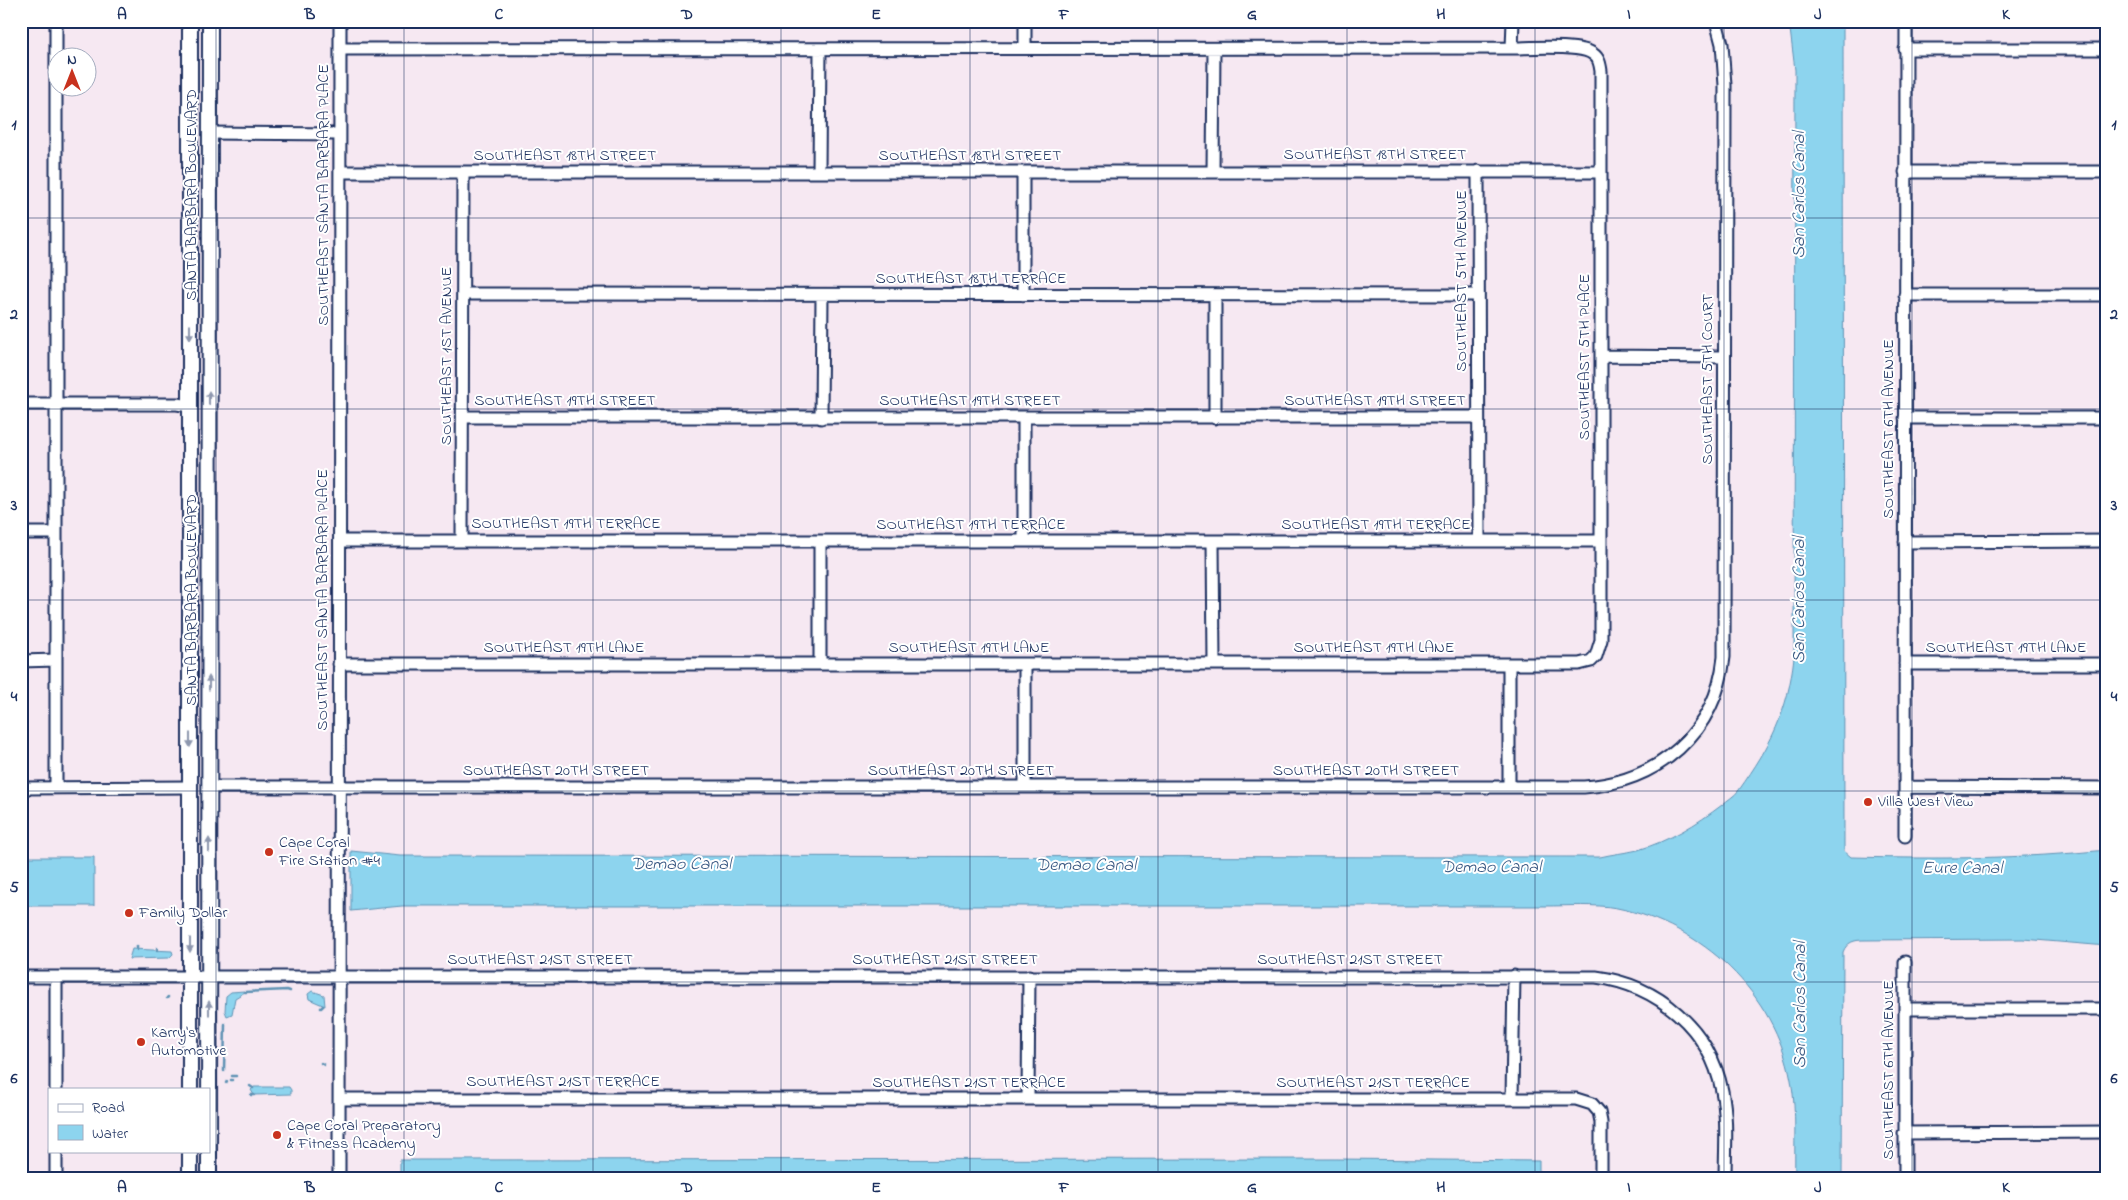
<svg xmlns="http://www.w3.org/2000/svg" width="2128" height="1200" font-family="'Indie Flower',sans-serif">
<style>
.water{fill:#8dd4ee;stroke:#5f92b4}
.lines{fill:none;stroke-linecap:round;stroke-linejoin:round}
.stream{stroke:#5f92b4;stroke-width:2.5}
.minor-casing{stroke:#1b2f5e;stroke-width:15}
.major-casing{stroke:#1b2f5e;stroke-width:18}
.minor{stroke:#fff;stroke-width:11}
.major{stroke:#fff;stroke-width:14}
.oneway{fill:#8d97ae}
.grid{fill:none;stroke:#1b2f5e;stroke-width:1;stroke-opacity:0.55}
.poi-dot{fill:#c8321e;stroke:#fff;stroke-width:2}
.labels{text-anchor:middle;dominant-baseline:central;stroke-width:4;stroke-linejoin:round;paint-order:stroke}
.street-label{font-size:16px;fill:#1b2f5e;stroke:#fff}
.poi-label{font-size:16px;fill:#1b2f5e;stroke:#fff;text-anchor:start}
.water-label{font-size:18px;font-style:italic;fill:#385882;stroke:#fff}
.neatline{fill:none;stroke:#1b2f5e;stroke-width:2}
.grid-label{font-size:16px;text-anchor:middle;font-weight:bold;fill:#1b2f5e}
</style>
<rect width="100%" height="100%" fill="#f6e8f2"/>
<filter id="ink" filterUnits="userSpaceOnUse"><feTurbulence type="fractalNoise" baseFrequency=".02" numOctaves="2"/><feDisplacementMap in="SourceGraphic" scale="10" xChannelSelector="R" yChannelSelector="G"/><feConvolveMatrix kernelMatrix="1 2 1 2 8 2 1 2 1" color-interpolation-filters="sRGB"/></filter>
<g filter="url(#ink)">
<!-- water -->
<path class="water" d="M1789 21H1843L1844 851 1851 857C1936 859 2022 859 2107 850V946L2023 939 1864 940C1854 940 1847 942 1843 952L1842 1179H1795C1794 1146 1797 1112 1791 1080 1775 993 1702 925 1617 908 1595 904 1568 906 1545 906H402L351 911V851L400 856 1600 857C1612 854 1625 853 1638 850 1669 841 1697 824 1722 805 1727 800 1735 796 1739 790 1771 745 1788 712 1794 657L1795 70Z
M21 857H94V906H21Z
M132 949 172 951 173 954 169 958 129 959Z
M244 991 245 992 235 998 232 1014 227 1016 225 1011 226 996 231 992Z
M312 991 324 995 325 1006 309 999 308 994Z
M254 1087H289L291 1090V1094L254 1095 251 1090Z
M1337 1159 1539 1161V1179H400V1160Z"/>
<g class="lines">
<!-- stream -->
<path class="stream" d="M137 946V950
M157 948V951
M245 992 287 990 290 991
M167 998 168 997
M321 1008 323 1006
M321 1063 324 1065
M224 1071 225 1024
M232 1076H236
M231 1080H232
M226 1083 227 1081
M250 1086 253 1088
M251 1095H254"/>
<defs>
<path id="minor" d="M1025 48V21
M1512 48 1513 21
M1905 49H2107
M209 133 339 134
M819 171 820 49
M1478 171 1479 541
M340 172H1601
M1213 172 1214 49
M1905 172H2107
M463 294 1478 295
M1023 295V172
M1215 295V418
M1905 295H2107
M1601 356 1724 357
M21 404H177L190 406
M463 417H1478
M821 418 822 295
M1024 418V540
M1905 418H2107
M21 533H56
M462 540 463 173
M340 541H1601
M1213 541 1214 664
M1905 542 2107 541
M21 661 56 660
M339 664H1579L1591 661 1596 656 1601 640V71C1600 64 1599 58 1593 54 1581 44 1529 48 1512 48L340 49
M820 664V541
M1509 664V787
M1905 664H2107
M209 787H1584C1658 782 1716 733 1724 657L1725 85 1722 44 1716 21
M1025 787V664
M1905 787 2107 788
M21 788 190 787
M56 788V21
M1905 836 1906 21
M21 977H1596C1658 985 1710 1029 1722 1091 1728 1120 1725 1150 1725 1179
M1905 1009H2107
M56 1089V977
M339 1099H1576L1592 1104 1599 1112 1601 1122V1179
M1028 1099 1029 976
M1512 1099 1514 976
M1904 1133 2107 1132
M56 1179V1151
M339 1179 340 21
M1905 1179V962"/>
<path id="major" d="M190 1089V21
M190 1151V1179
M209 1179 210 21"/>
</defs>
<!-- minor casing -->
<use href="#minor" class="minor-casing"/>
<!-- major casing -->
<use href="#major" class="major-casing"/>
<!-- minor -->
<use href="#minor" class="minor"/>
<!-- major -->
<use href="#major" class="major"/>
</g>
<!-- one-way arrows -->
<defs><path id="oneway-solid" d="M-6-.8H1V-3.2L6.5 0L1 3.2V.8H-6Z" transform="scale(1.25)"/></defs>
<g class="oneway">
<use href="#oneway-solid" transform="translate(190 332) rotate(90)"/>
<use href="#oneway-solid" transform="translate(209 398) rotate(-90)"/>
<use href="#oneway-solid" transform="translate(209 683) rotate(-90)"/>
<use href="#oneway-solid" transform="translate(190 740) rotate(90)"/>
<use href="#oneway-solid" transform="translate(209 845) rotate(-90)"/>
<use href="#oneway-solid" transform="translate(190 945) rotate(90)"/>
<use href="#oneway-solid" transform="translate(209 1008) rotate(-90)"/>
</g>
</g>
<!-- grid -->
<path class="grid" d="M216 21V1179M404 21V1179M593 21V1179M781 21V1179M970 21V1179M1158 21V1179M1347 21V1179M1535 21V1179M1724 21V1179M1912 21V1179M21 218H2107M21 409H2107M21 600H2107M21 791H2107M21 982H2107"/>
<!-- markers -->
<g class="poi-dot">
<circle cx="1868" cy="802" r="5"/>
<circle cx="269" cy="852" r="5"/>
<circle cx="129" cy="913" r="5"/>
<circle cx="141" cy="1042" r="5"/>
<circle cx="277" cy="1135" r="5"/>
</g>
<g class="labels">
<!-- street labels -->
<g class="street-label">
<text x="1375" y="155">SOUTHEAST 18TH STREET</text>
<text x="565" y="156">SOUTHEAST 18TH STREET</text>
<text x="970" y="156">SOUTHEAST 18TH STREET</text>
<text transform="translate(192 195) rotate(-90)">SANTA BARBARA BOULEVARD</text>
<text transform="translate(324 195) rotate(-90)">SOUTHEAST SANTA BARBARA PLACE</text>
<text x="971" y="279">SOUTHEAST 18TH TERRACE</text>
<text transform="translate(1462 281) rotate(-90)">SOUTHEAST 5TH AVENUE</text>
<text transform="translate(447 356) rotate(-90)">SOUTHEAST 1ST AVENUE</text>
<text transform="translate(1585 357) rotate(-90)">SOUTHEAST 5TH PLACE</text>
<text transform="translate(1708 379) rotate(-90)">SOUTHEAST 5TH COURT</text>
<text x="565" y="401">SOUTHEAST 19TH STREET</text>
<text x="970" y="401">SOUTHEAST 19TH STREET</text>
<text x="1375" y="401">SOUTHEAST 19TH STREET</text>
<text transform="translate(1889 429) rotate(-90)">SOUTHEAST 6TH AVENUE</text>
<text x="566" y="524">SOUTHEAST 19TH TERRACE</text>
<text x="971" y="525">SOUTHEAST 19TH TERRACE</text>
<text x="1376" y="525">SOUTHEAST 19TH TERRACE</text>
<text transform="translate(192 600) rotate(-90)">SANTA BARBARA BOULEVARD</text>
<text transform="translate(323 600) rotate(-90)">SOUTHEAST SANTA BARBARA PLACE</text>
<text x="564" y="648">SOUTHEAST 19TH LANE</text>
<text x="969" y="648">SOUTHEAST 19TH LANE</text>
<text x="1374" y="648">SOUTHEAST 19TH LANE</text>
<text x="2006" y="648">SOUTHEAST 19TH LANE</text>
<text x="556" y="771">SOUTHEAST 20TH STREET</text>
<text x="961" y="771">SOUTHEAST 20TH STREET</text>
<text x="1366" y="771">SOUTHEAST 20TH STREET</text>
<text x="540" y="960">SOUTHEAST 21ST STREET</text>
<text x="945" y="960">SOUTHEAST 21ST STREET</text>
<text x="1350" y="960">SOUTHEAST 21ST STREET</text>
<text transform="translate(1889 1070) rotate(-90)">SOUTHEAST 6TH AVENUE</text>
<text x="563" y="1082">SOUTHEAST 21ST TERRACE</text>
<text x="969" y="1083">SOUTHEAST 21ST TERRACE</text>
<text x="1373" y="1083">SOUTHEAST 21ST TERRACE</text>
</g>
<!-- poi labels -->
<g class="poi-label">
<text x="1878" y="802">Villa West View</text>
<text x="279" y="843">Cape Coral<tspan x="279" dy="18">Fire Station #4</tspan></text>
<text x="139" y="913">Family Dollar</text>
<text x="151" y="1033">Karry's<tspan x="151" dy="18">Automotive</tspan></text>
<text x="287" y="1126">Cape Coral Preparatory<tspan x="287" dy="18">&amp; Fitness Academy</tspan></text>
</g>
<!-- water labels -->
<g class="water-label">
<text transform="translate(1800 195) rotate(-90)">San Carlos Canal</text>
<text transform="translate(1800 600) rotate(-90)">San Carlos Canal</text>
<text x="681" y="865">Demao Canal</text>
<text x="1086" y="866">Demao Canal</text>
<text x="1491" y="868">Demao Canal</text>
<text x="1962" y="869">Eure Canal</text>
<text transform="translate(1801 1005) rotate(-90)">San Carlos Canal</text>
</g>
</g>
<!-- margin -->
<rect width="2128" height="1200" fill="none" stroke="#fff" stroke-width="55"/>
<!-- legend -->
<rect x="48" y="1088" width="162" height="65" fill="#ffffff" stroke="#a4acbf"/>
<rect x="58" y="1104" width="25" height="8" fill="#ffffff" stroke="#a4acbf"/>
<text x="92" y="1112" font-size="15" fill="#1b2f5e">Road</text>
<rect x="58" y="1125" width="25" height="15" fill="#8dd4ee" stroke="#a4acbf"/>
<text x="92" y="1138" font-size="15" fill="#1b2f5e">Water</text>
<!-- north arrow -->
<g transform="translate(72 72)"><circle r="24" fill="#ffffff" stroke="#a4acbf"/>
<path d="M0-4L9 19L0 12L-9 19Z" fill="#c8321e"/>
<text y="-8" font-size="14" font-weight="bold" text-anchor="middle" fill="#1b2f5e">N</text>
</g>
<rect x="28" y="28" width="2072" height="1144" class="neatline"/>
<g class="grid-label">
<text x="122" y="19">A</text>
<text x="310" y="19">B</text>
<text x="499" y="19">C</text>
<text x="687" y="19">D</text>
<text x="876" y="19">E</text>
<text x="1064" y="19">F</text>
<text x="1252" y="19">G</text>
<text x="1441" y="19">H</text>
<text x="1629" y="19">I</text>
<text x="1818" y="19">J</text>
<text x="2006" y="19">K</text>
<text x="14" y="129">1</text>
<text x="2114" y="129">1</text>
<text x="14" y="319">2</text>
<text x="2114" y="319">2</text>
<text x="14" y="510">3</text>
<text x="2114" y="510">3</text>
<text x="14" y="701">4</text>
<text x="2114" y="701">4</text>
<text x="14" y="892">5</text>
<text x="2114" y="892">5</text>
<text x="14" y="1083">6</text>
<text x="2114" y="1083">6</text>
<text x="122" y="1192">A</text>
<text x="310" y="1192">B</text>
<text x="499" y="1192">C</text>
<text x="687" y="1192">D</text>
<text x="876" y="1192">E</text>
<text x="1064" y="1192">F</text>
<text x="1252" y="1192">G</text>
<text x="1441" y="1192">H</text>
<text x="1629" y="1192">I</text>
<text x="1818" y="1192">J</text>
<text x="2006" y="1192">K</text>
</g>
</svg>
